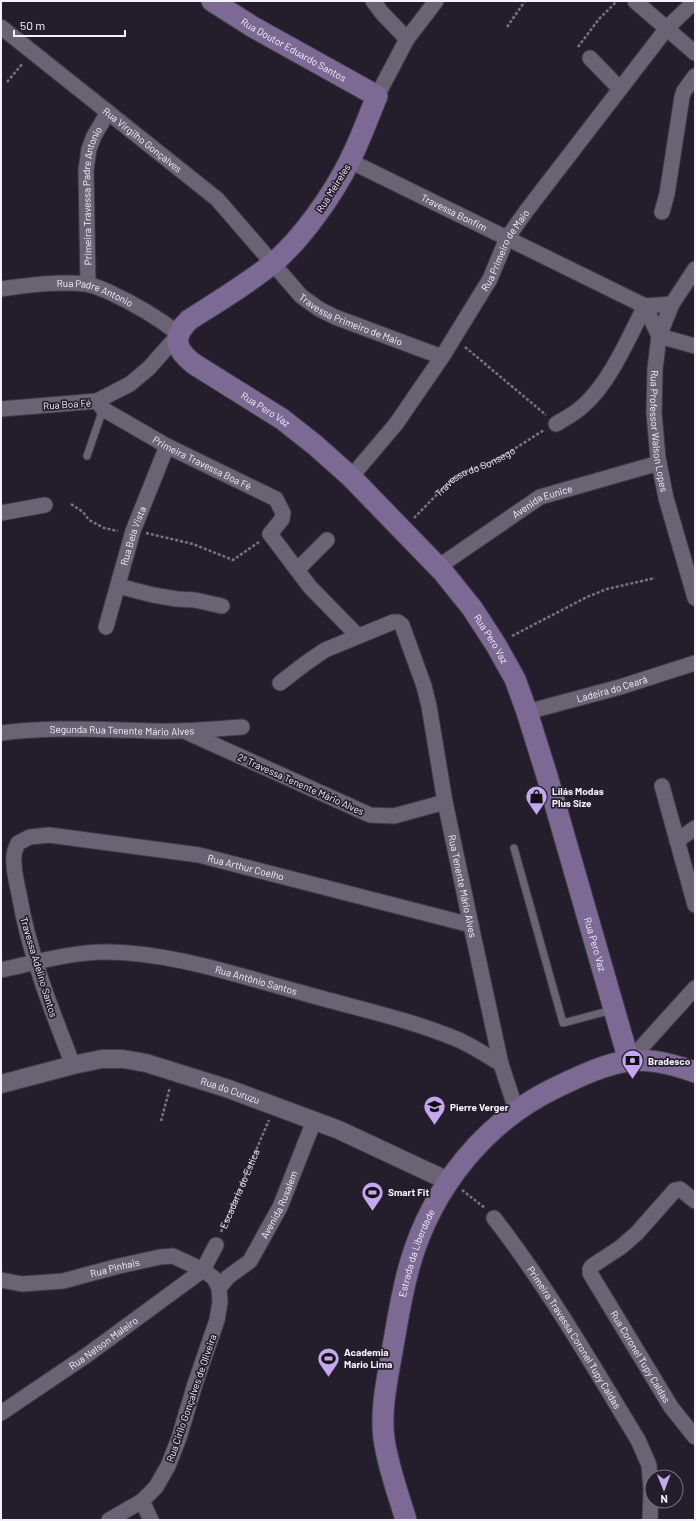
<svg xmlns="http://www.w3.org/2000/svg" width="696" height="1521" font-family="Barlow,sans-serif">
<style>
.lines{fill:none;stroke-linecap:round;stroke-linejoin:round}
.service-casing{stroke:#403b47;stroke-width:9}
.minor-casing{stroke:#403b47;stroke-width:17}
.tertiary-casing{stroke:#403b47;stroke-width:20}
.secondary-casing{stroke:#403b47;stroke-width:23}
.path{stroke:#78737f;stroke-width:2.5;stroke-dasharray:3 2;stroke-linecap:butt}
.service{stroke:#6a6374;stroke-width:7}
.minor{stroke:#6a6374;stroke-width:15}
.tertiary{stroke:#6a6374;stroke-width:18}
.secondary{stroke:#7c6994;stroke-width:21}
.labels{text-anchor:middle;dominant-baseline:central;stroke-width:3.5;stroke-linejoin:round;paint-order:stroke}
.street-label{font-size:10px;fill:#f5f1fc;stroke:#241e2c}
.poi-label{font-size:10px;font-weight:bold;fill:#f5f1fc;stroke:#241e2c;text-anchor:start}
</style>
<rect width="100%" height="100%" fill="#241e2c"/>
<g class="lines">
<defs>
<path id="service" d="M87 456 103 409
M514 848 563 1023 612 1010"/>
<g id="minor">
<path d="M373 1 382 13 407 39"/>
<path d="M635 1 695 53"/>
<path id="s3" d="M1 27 217 199 301 296 319 309 335 317 442 357"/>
<path d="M590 58 620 89"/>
<path d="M377 96 407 39 436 1"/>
<path id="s4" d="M350 161 645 306 672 304"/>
<path d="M662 212 667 194 682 97 684 91 695 76"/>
<path id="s5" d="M695 269 672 304 659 336 655 369 654 413 658 458 666 498 695 598"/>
<path id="s6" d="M88 284 86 170 89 149 94 136 108 112"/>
<path id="s7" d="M1 289C29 285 58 281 86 284 93 285 102 289 109 292 135 304 157 317 179 334L149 368 130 384 97 401 1 409"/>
<path d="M645 306 659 336 695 346"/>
<path id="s8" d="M97 401 103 409 167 446 276 499 283 513 282 519 270 534 310 587 358 636"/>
<path d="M556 424C566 418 576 413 584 405 610 382 629 337 645 306"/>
<path id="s9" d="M351 477 396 424 442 357 490 279 507 238 527 210 667 28 695 1"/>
<path d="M1 513 45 505"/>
<path id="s10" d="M438 567 540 497 659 463"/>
<path d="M297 570 327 540"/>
<path d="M118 586 153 595 177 599 195 600 222 606"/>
<path id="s11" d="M106 627 133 531 167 446"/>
<path id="s12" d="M280 683 306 663 325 650 393 622H398L402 625 424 686 429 706 445 802 471 925 501 1064 516 1110"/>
<path id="s13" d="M527 712 620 687 695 663"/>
<path d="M184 731 370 815 394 816 445 802"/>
<path id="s14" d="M1 733C54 726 101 730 154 731 183 732 213 729 242 727"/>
<path d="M662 786 695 905"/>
<path d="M677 841 695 828"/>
<path id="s15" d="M1 970C34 963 75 951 108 952 175 953 239 976 303 993 355 1008 409 1019 459 1040 474 1047 488 1056 501 1064"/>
<path d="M629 1061 695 988"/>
<path id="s16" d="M73 1065C51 1009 29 953 19 894 17 884 14 873 14 863 13 856 15 849 18 843L30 837 49 835 199 855 471 925"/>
<path id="s17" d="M695 1201 680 1189 675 1190 637 1233 621 1247 592 1266 590 1269V1273L671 1407 695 1437"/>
<path id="s18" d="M494 1218C548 1288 592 1364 638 1440L649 1465 651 1489 650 1520"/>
<path id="s19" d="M1 1280 22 1284 63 1281 119 1266 160 1257 173 1256 203 1270 214 1278 219 1288 220 1302 217 1320 195 1384 179 1438 168 1466 156 1487 142 1501 109 1520"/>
<path id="s20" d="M219 1288 228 1277 250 1261 280 1207 314 1121"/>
<path id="s21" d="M1 1413 87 1355 203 1270 216 1245"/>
<path d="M142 1501 151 1520"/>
</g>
<g id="tertiary">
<path id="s22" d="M1 1084 73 1065 102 1059H123L146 1063 229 1089 339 1130 448 1181"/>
</g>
<g id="secondary">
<path id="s23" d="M212 1 253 27 377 96C368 118 360 140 350 160 333 195 301 240 272 264 246 285 217 302 189 320 171 338 176 350 194 364L282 419 315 445 351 477 443 572 472 608 496 645 515 679 527 712 547 776 629 1061"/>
<path id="s24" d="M406 1520C398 1493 388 1467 384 1439 380 1408 388 1376 393 1346 398 1318 402 1291 410 1264 432 1187 486 1120 559 1086 580 1076 605 1064 628 1061 650 1058 675 1065 695 1072"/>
</g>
</defs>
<!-- service casing -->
<use href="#service" class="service-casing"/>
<!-- minor casing -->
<use href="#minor" class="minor-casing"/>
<!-- tertiary casing -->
<use href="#tertiary" class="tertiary-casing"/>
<!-- secondary casing -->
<use href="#secondary" class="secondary-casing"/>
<!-- path -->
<g class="path">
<path d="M507 27 525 1"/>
<path d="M578 47 599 19 617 1"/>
<path d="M7 82 23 63"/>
<path d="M465 347 546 415"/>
<path d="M71 504 83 512 89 520 104 528 118 531"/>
<path id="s1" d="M414 518 452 479 464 472 489 463 508 453 544 430"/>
<path d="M146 533 193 544 233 560 259 542"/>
<path d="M512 636 587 597 607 589 655 578"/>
<path d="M161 1121 170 1087"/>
<path d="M462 1190 485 1208"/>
<path id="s2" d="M221 1232 269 1120"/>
</g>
<!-- service -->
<use href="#service" class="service"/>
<!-- minor -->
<use href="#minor" class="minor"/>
<!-- tertiary -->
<use href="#tertiary" class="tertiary"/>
<!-- secondary -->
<use href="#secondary" class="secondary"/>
</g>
<!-- icons -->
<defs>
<symbol id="shop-pin" viewBox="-11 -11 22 30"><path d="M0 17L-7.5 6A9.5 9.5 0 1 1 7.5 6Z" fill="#c5a6f0" stroke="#241e2c"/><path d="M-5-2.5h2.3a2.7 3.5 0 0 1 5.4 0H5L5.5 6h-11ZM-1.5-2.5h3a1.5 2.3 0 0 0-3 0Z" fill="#111"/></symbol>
<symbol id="bank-pin" viewBox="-11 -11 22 30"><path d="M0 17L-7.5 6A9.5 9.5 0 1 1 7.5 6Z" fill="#c5a6f0" stroke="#241e2c"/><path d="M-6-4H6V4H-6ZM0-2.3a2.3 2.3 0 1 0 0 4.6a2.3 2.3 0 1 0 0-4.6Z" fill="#111"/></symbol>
<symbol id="school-pin" viewBox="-11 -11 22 30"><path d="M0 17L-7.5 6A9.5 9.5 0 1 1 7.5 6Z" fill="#c5a6f0" stroke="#241e2c"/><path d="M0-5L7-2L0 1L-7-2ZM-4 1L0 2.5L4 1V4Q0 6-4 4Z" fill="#111"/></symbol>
<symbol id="stadium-pin" viewBox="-11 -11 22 30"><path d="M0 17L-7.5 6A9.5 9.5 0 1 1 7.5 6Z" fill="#c5a6f0" stroke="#241e2c"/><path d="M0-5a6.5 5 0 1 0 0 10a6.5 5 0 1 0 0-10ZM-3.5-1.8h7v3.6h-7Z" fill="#111"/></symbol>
</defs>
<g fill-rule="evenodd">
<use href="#shop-pin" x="524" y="784" width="25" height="34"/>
<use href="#bank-pin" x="620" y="1048" width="25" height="34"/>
<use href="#school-pin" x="422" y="1094" width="25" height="34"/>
<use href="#stadium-pin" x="360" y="1180" width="25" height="34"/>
<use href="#stadium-pin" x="316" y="1346" width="25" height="34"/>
</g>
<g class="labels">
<!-- street labels -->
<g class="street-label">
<text stroke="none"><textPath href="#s23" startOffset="95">Rua Doutor Eduardo Santos</textPath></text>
<text stroke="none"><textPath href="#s3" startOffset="181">Rua Virgilho Gonçalves</textPath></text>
<text transform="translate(333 188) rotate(-58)">Rua Meireles</text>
<text stroke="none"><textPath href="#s6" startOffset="89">Primeira Travessa Padre Antonio</textPath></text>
<text stroke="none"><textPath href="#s4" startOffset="116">Travessa Bonfim</textPath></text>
<text stroke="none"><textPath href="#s9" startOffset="275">Rua Primeiro de Maio</textPath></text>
<text stroke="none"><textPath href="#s7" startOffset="96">Rua Padre Antonio</textPath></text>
<text stroke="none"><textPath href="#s3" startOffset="460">Travessa Primeiro de Maio</textPath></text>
<text transform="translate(67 404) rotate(-4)">Rua Boa Fé</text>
<text stroke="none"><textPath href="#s23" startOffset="629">Rua Pero Vaz</textPath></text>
<text stroke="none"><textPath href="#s5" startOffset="172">Rua Professor Walson Lopes</textPath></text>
<text stroke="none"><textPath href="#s8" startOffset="123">Primeira Travessa Boa Fé</textPath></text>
<text stroke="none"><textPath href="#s1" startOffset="78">Travessa do Sonsego</textPath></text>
<text stroke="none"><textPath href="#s10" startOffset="124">Avenida Eunice</textPath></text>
<text stroke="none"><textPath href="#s11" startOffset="95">Rua Bela Vista</textPath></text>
<text stroke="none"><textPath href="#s23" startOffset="953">Rua Pero Vaz</textPath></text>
<text stroke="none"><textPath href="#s13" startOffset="88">Ladeira do Ceará</textPath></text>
<text stroke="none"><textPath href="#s14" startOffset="121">Segunda Rua Tenente Mário Alves</textPath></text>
<text transform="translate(301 784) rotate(24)">2ª Travessa Tenente Mário Alves</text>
<text stroke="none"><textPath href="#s16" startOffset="464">Rua Arthur Coelho</textPath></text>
<text stroke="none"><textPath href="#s12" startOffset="408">Rua Tenente Mário Alves</textPath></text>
<text stroke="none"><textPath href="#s23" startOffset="1277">Rua Pero Vaz</textPath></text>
<text transform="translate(39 967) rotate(73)">Travessa Adelino Santos</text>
<text stroke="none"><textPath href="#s15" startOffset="260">Rua Antônio Santos</textPath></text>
<text stroke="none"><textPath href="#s22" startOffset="237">Rua do Curuzu</textPath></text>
<text stroke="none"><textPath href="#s2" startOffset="47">Escadaria do Estica</textPath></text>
<text stroke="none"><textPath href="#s20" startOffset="105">Avenida Rusalem</textPath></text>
<text stroke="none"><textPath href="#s24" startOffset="274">Estrada da Liberdade</textPath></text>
<text stroke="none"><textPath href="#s19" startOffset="116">Rua Pinhais</textPath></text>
<text stroke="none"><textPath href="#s18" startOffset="144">Primeira Travessa Coronel Tupy Caldas</textPath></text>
<text stroke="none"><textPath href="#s21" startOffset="124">Rua Nelson Maleiro</textPath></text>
<text stroke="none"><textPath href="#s17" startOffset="243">Rua Coronel Tupy Caldas</textPath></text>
<text transform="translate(191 1398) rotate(-71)">Rua Cirilo Gonçalves de Oliveira</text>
</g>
<!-- poi labels -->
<g class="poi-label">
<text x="552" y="791">Lilás Modas<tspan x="552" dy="12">Plus Size</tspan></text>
<text x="648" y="1061">Bradesco</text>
<text x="450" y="1107">Pierre Verger</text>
<text x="388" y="1192">Smart Fit</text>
<text x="344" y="1352">Academia<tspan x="344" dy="12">Mario Lima</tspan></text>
</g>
</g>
<!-- border -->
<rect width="696" height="1521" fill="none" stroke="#f5f1fc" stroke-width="4"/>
<!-- north arrow -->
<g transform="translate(664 1489) rotate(179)"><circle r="19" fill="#241e2c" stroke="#78727f"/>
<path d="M0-3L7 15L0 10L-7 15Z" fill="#c5a6f0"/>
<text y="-6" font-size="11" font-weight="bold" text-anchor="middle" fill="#f5f1fc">N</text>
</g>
<!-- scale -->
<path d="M14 30v6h111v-6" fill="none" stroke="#f5f1fc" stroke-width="2"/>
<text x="20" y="30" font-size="12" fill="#f5f1fc" stroke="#241e2c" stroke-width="3" paint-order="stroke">50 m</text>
</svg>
